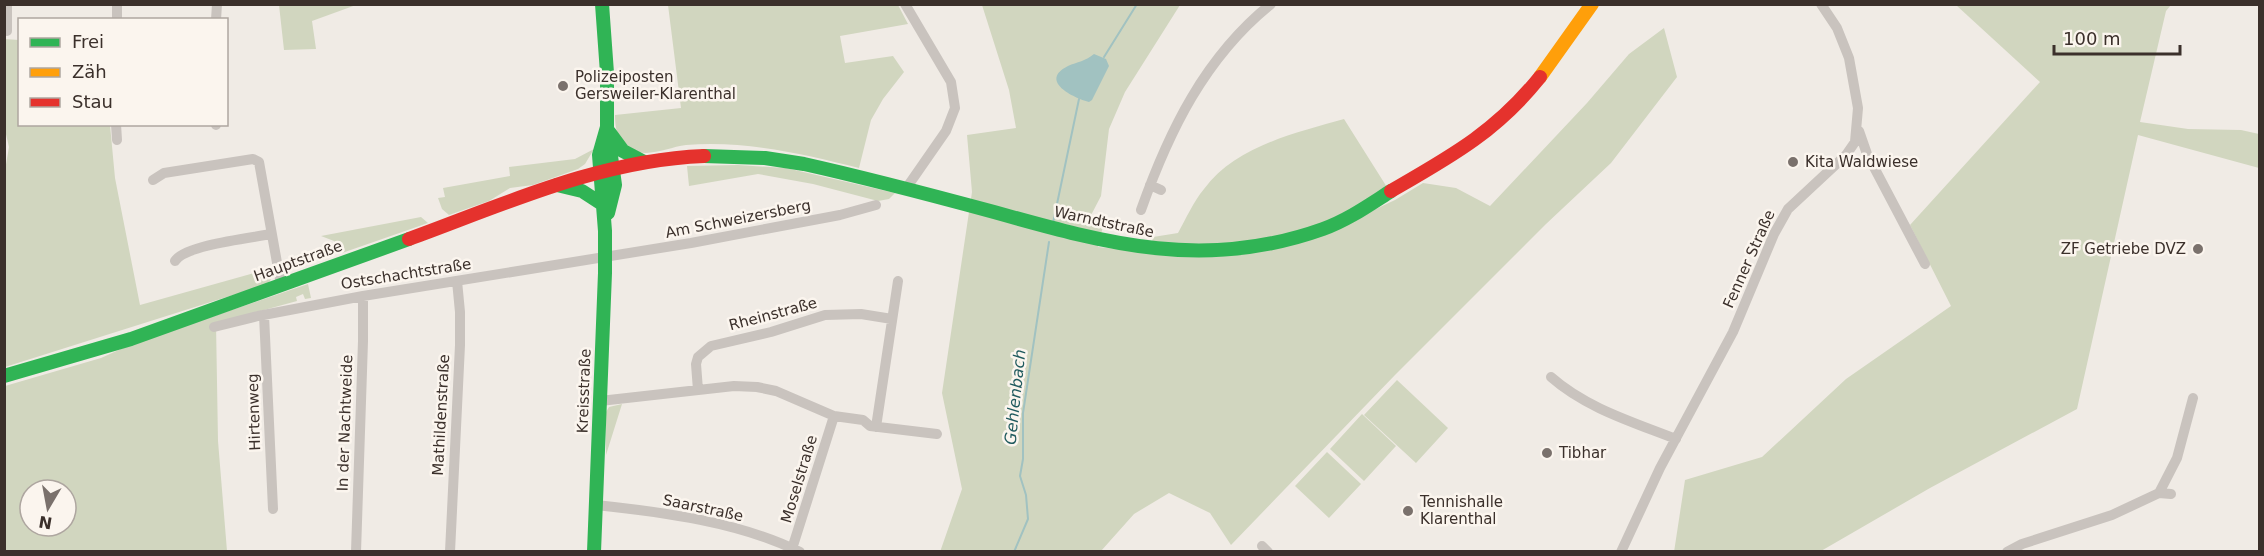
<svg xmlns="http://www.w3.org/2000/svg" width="2264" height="556" font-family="'DejaVu Sans',sans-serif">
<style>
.green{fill:#d1d6bf;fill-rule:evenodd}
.water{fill:#a1c2c1}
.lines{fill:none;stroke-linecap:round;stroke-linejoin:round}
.stream{stroke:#a1c2c1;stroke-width:2}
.street{stroke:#c9c3be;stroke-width:10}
.fast{stroke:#30b455;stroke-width:14}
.slow{stroke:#ff9f0a;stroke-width:14}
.jam{stroke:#e5322d;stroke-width:14}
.poi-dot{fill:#7a716c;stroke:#fbf5ee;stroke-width:2}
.labels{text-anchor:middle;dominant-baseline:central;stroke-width:5;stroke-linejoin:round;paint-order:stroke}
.poi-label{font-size:15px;fill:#3b302b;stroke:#fbf5ee;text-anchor:start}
.street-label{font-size:15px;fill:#3b302b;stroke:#fbf5ee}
.water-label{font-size:16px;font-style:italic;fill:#1f5a5e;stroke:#fbf5ee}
</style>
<rect width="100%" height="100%" fill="#f0ebe5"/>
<!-- green -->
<path class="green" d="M279 5V4L356 5 312 21 316 49 284 50Z
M668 5H898L908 24 840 36 845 63 893 56 904 72 883 99 871 120 859 168C804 154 744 140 686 145 669 147 649 158 632 150 618 144 615 129 615 115L681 108Z
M982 5H1180L1125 92 1109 129 1101 196 1089 219 1103 226 1098 247 1183 256 1346 223 1395 200 1423 183 1456 188 1490 206 1587 103 1629 54 1664 28 1677 77 1611 163 1546 224 1395 375 1231 545 1210 513 1169 493 1134 514 1101 551 940 552 962 489 942 393 972 192 967 135 1016 128 1009 90Z
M1956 5H2171L2166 11 2140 122 2188 129 2241 130 2259 134V168L2138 135 2077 409 1930 488 1821 551 1674 552 1685 480 1762 457 1846 379 1951 306 1910 225 2040 82Z
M4 39 19 40 20 124 110 125 115 178 140 305 265 270 269 272 271 279 268 284 5 367 4 176 9 147 5 130Z
M1344 119 1390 192 1342 218 1248 245 1151 247 1153 237 1178 233C1186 219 1193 202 1204 189 1236 146 1295 133 1344 119Z
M594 149 585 164 578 169 533 185 510 188 489 201 449 215 442 209 438 198 445 197 443 188 510 176 509 167 575 159Z
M738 165 786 168 895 193 889 199 878 201 813 184 758 174 689 186 687 166Z
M421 217 428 223 342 253 334 241 321 236Z
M308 284 311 298 305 299 303 294 296 297 297 301 216 323 218 441 227 551 5 552V386L101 358 132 344ZM30 490H66V526H30Z
M1397 380 1448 428 1416 463 1364 415Z
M622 404 606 455V412L609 407Z
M1362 414 1396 446 1364 481 1330 449Z
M1327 452 1361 484 1329 518 1295 486Z"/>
<!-- water -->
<path class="water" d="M1094 54 1106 59 1109 66 1092 100 1089 102C1074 98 1038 81 1068 66 1077 62 1086 61 1094 54Z"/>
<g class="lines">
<!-- stream -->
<path class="stream" d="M1104 57 1137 4
M1053 223 1079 99
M1014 552 1028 519 1026 495 1020 476 1023 459V413L1049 242"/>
<!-- street -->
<path class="street" d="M7 4V31
M905 4 951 82 955 108 946 131 905 190
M117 20V4
M216 20 217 4
M116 124 117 140
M216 124V125
M1859 131 1867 154 1925 264
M153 180 164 173 253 159 259 162 281 285
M1150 185 1161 190
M1141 210C1169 131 1205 57 1271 4
M175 261C185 245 251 238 271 234
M264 315 273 509
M214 327 258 316 363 296 691 243 840 215 876 205
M1551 377C1586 408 1633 422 1676 439
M698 390 696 364 698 357 711 346 771 332 825 315 861 314 892 319
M600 401 734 386 757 387 776 391 834 416 863 420 870 426 937 434
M876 427 898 281
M2159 493 2171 494
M596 505C662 512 740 522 800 552
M1262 546 1268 552
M356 552 363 341V296
M450 552 460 345V312L457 281
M791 552 834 416
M1621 552 1660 468 1733 332 1774 234 1788 209 1846 155 1855 142 1858 108 1849 58 1837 28 1821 4
M2007 552 2022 544 2112 515 2159 493 2177 458 2193 398"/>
<!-- fast -->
<path class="fast" d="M602 4 607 73V127L615 185 608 213
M609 132 623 151 644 162
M704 156 765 158 804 164C867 178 931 195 994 212 1108 244 1206 271 1323 229 1348 220 1369 205 1391 191
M557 185 582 191 602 204
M4 376 131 339 409 239
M594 552 605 273V231L599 155 607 127"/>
<!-- slow -->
<path class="slow" d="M1540 77 1592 4"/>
<!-- jam -->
<path class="jam" d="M1391 191C1450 157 1496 132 1540 77
M409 239C505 204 600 160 704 156"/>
</g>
<!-- markers -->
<g class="poi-dot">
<circle cx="563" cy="86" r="6"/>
<circle cx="1793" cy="162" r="6"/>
<circle cx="2198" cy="249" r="6"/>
<circle cx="1547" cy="453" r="6"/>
<circle cx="1408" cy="511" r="6"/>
</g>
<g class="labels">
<!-- poi labels -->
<g class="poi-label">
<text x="575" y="77">Polizeiposten<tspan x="575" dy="17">Gersweiler-Klarenthal</tspan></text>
<text x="1805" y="162">Kita Waldwiese</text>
<text x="2186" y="249" text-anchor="end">ZF Getriebe DVZ</text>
<text x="1559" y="453">Tibhar</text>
<text x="1420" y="502">Tennishalle<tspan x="1420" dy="17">Klarenthal</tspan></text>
</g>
<!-- street labels -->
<g class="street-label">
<text transform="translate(738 219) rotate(-11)">Am Schweizersberg</text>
<text transform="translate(1104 222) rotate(12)">Warndtstraße</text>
<text transform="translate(1749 259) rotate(-66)">Fenner Straße</text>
<text transform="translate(298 261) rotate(-20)">Hauptstraße</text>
<text transform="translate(406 274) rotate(-9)">Ostschachtstraße</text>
<text transform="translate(773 314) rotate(-15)">Rheinstraße</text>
<text transform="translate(584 391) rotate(-88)">Kreisstraße</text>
<text transform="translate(254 412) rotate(-92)">Hirtenweg</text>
<text transform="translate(441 415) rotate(-87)">Mathildenstraße</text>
<text transform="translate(345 423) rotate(-88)">In der Nachtweide</text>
<text transform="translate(799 479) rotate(-73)">Moselstraße</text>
<text transform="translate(703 508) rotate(12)">Saarstraße</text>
</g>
<!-- water labels -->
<g class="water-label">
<text transform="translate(1015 397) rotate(-84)">Gehlenbach</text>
</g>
</g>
<!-- border -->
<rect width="2264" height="556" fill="none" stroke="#3b302b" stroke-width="12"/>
<!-- legend -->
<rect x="18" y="18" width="210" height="108" fill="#fbf5ee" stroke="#aea6a0" stroke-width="1.5"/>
<rect x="30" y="38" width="30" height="9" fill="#30b455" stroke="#aea6a0" stroke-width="1.5"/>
<text x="72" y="48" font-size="18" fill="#3b302b">Frei</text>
<rect x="30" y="68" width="30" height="9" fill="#ff9f0a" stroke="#aea6a0" stroke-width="1.5"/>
<text x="72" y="78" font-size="18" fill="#3b302b">Zäh</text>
<rect x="30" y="98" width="30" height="9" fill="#e5322d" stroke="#aea6a0" stroke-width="1.5"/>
<text x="72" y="108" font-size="18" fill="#3b302b">Stau</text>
<!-- north arrow -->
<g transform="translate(48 508) rotate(190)"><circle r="28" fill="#fbf5ee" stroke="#aea6a0" stroke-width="1.5"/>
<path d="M0-4.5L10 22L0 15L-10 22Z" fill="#7a716c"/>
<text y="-9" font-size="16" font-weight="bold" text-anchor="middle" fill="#3b302b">N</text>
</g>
<!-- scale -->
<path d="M2054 45v9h126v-9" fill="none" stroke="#3b302b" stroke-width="3"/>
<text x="2063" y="45" font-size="18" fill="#3b302b" stroke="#fbf5ee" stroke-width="4.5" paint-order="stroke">100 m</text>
</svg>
